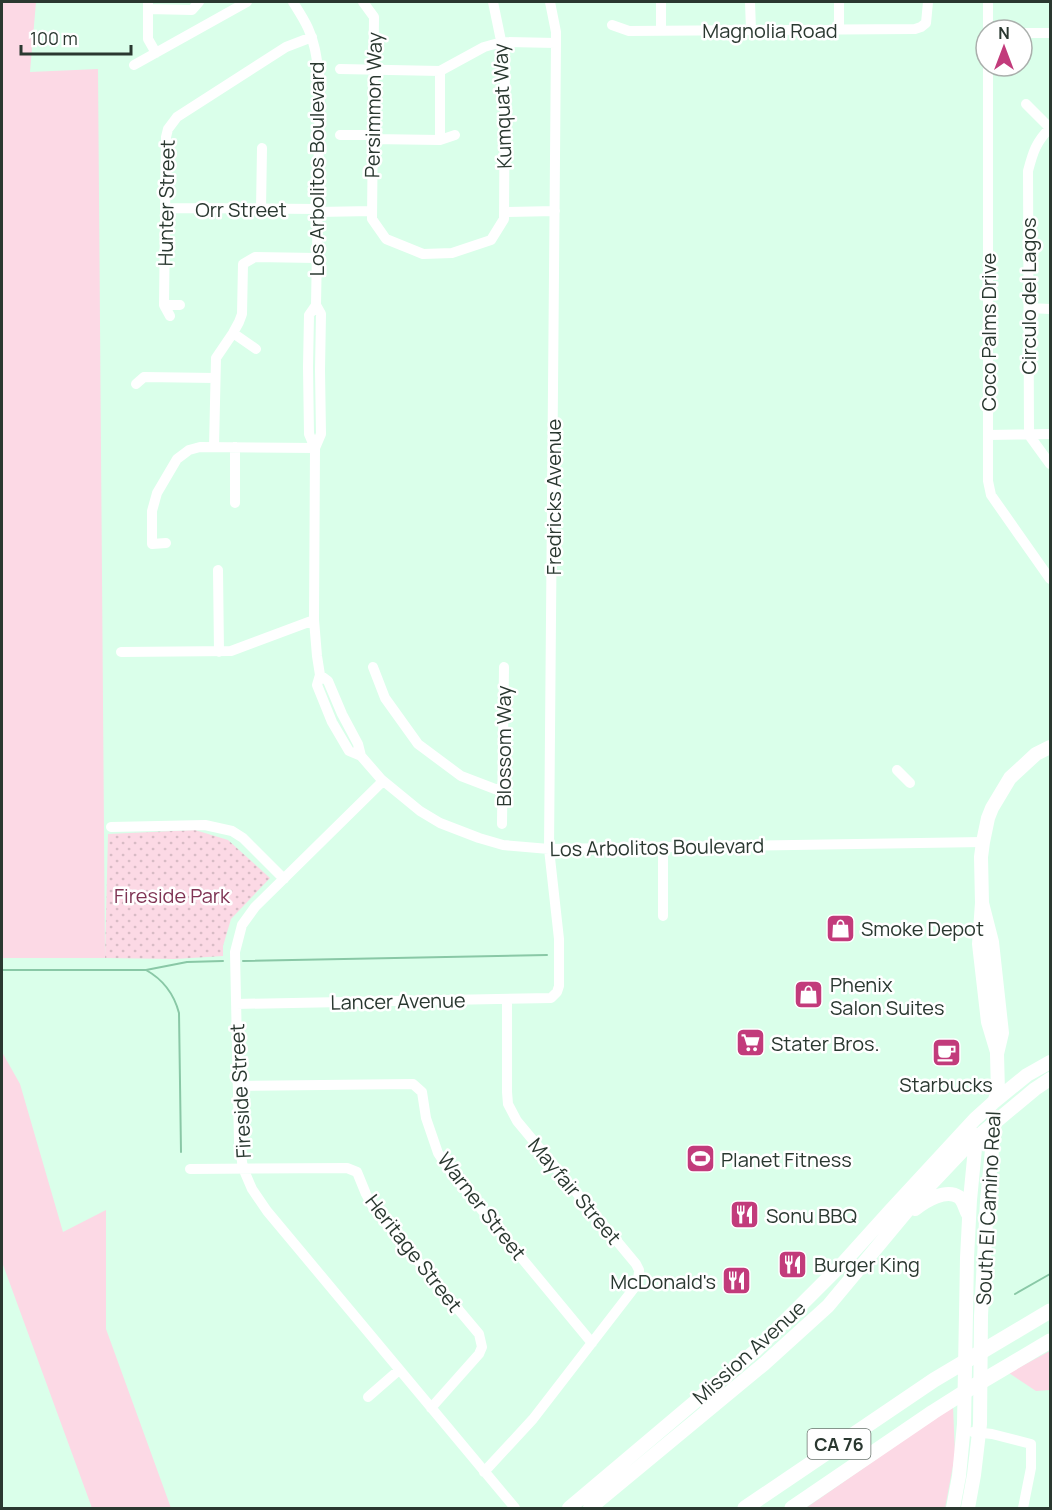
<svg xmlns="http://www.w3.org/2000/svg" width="1052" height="1510" font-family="Manrope,sans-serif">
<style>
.grass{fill:#fcd9e5}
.park{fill:url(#park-dots)}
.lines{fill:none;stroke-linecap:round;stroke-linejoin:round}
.stream{stroke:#89c8a6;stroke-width:2}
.minor{stroke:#fff;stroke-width:10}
.major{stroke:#fff;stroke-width:14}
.highway{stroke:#fff;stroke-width:15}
.labels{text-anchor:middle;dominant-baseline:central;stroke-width:5;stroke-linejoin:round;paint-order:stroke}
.shield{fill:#fff;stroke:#6a746e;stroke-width:1.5}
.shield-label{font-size:18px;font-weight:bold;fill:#2a3830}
.street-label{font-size:20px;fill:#2a3830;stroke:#fff}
.park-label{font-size:20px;fill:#7f3454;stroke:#fff}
.poi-label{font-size:20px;fill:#2a3830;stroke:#fff;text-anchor:start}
</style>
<defs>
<pattern id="park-dots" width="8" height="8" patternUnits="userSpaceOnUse" patternTransform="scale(1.5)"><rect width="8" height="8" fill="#fcd9e5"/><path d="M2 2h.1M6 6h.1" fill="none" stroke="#d8bbc5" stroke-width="1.8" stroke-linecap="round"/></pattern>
</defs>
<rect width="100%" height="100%" fill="#daffea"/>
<!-- grass -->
<path class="grass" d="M2 2H36L30 72 98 69 105 958H2Z
M2 1052 20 1084 63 1232 106 1210V1329L171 1508H92L2 1262Z
M1050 1351V1390L1036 1391 1009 1373Z
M953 1406 955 1455 945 1508H806Z"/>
<!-- park -->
<path class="park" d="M195 830 228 840 270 878 231 919 223 946V956L175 959 105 958 108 834Z"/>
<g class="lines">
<!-- stream -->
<path class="stream" d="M243 961 547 955
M2 970H146L187 962 223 961
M146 970C164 980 174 994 179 1013L181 1152
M1015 1294 1050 1274"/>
<!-- minor -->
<path class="minor" d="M148 2V39L156 53
M293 2C298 10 304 19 308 28 316 45 317 63 320 81L316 305 309 315 308 367 309 434 315 448
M363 2 374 17 372 219 386 239 423 254 452 253 491 240 504 219 505 60 493 2
M661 2V30
M750 2 751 30
M839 2V29
M988 2V30
M148 9 192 10 199 2
M612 25 629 31 915 29 921 27 926 23 928 2
M1022 33H1050
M134 65 247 2
M988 66V481L991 495 1050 579
M340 69 440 71 484 47 502 42 556 43
M440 71V140
M1026 104 1050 128C1036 142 1033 152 1028 171L1029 435 1050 464
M340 135H373
M372 139 440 140 455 135
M165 208 318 209
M261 209 262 148
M318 212 372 211
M504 212 555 211
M164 305H180
M316 305 321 314 320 370 321 434 315 448 314 620 317 656 320 675 317 685 332 722 349 751 361 756
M1029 308 1050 309
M170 316 164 305 166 137 168 129 177 117 286 47 312 37
M233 333 256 349
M136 384 144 377 215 378
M988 435 1050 434
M214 447 216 358 233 333 239 322 242 314 243 264 255 257 316 258
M235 503V447
M166 543 152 544V511L157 493 177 459 189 450 200 447 315 448
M218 570 219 652
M121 652 231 651 314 620
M373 667 385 698 418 744 461 776 495 789H502
M320 675 328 681 342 714 358 744 361 756 381 779 420 811 440 823 479 838 503 845 549 849 983 842
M897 770 910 783
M383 781 255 907 242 925 235 952 239 1142 243 1168 252 1189 267 1211 515 1508
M502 824 504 667
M111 827 205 825 232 831 243 838 284 879
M663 848V916
M236 1004 551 998 557 992 559 986V939L549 849 556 43V32L550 2
M238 1086 413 1084 422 1092 426 1118 438 1153 452 1174 592 1343
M190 1169 347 1168 357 1172 366 1194 374 1209 479 1334 482 1347 479 1354 431 1408
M368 1397 399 1370
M973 1432 992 1434 1031 1444V1468L1023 1508
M484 1472 533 1419 638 1283 639 1270 636 1264 517 1121 508 1104 507 1092V999"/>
<!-- major -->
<path class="major" d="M982 903 992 942 1002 1033 997 1054 998 1092 994 1102
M997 1052 988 1022 979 944 982 903 981 857 983 842 988 818 992 808 1010 778 1036 754 1050 747
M915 1209C925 1201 946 1188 959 1197 964 1201 965 1209 968 1214
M569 1508 755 1351 844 1262 890 1211 975 1119 995 1101 1027 1075 1050 1062
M590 1508 764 1364 828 1306 917 1199 969 1144 1035 1089 1050 1079
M953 1508 959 1476 964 1424 967 1258 970 1200 976 1138 977 1135
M968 1508 974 1475 980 1424 981 1316 987 1201 995 1119"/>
<!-- highway -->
<path class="highway" d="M745 1508 934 1380 1050 1311
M792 1508 933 1412 974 1386 1050 1341"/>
</g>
<!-- icons -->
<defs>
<symbol id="shop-square" viewBox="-11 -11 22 22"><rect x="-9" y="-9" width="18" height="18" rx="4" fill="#c23b7b" stroke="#fff"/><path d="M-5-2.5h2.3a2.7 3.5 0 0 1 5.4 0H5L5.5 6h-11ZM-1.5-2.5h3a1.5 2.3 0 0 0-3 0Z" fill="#fff"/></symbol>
<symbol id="supermarket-square" viewBox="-11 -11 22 22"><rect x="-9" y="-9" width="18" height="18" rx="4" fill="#c23b7b" stroke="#fff"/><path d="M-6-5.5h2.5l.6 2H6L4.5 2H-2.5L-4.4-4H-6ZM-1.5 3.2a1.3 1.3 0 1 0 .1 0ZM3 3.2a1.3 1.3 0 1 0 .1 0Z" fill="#fff"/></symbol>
<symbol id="cafe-square" viewBox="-11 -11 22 22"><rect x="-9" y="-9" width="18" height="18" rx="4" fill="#c23b7b" stroke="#fff"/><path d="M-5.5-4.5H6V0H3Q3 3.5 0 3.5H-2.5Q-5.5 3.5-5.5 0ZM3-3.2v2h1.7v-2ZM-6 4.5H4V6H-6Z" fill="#fff"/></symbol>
<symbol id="stadium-square" viewBox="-11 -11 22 22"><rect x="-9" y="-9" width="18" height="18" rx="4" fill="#c23b7b" stroke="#fff"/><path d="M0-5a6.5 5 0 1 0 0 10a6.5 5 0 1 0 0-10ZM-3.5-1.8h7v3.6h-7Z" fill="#fff"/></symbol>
<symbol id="restaurant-square" viewBox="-11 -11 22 22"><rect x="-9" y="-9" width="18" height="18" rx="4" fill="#c23b7b" stroke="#fff"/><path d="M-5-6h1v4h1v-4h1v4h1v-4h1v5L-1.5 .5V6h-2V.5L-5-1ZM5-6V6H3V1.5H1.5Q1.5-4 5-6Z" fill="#fff"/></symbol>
</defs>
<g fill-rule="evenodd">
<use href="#shop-square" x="824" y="912" width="33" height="33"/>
<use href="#shop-square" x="792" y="978" width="33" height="33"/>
<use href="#supermarket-square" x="734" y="1026" width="33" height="33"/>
<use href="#cafe-square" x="930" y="1036" width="33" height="33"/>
<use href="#stadium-square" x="684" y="1142" width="33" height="33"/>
<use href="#restaurant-square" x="728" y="1198" width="33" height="33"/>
<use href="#restaurant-square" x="776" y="1248" width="33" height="33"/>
<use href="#restaurant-square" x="720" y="1264" width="33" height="33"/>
</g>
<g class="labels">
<!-- shield labels -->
<rect class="shield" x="807.5" y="1429" width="63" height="30" rx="4.5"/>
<g class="shield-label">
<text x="839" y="1444">CA 76</text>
</g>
<!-- street labels -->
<g class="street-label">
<text x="770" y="30">Magnolia Road</text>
<text transform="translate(373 105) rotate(-89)">Persimmon Way</text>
<text transform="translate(502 106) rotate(-92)">Kumquat Way</text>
<text transform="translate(316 169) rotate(-90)">Los Arbolitos Boulevard</text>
<text transform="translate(166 203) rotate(-89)">Hunter Street</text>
<text x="241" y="209">Orr Street</text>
<text transform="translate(1028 296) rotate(-90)">Circulo del Lagos</text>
<text transform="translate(988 332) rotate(-90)">Coco Palms Drive</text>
<text transform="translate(553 497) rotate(-90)">Fredricks Avenue</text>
<text transform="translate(503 746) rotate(-90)">Blossom Way</text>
<text transform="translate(657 847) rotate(-1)">Los Arbolitos Boulevard</text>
<text transform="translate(398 1001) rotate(-1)">Lancer Avenue</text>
<text transform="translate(240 1091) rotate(-93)">Fireside Street</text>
<text transform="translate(575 1191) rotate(50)">Mayfair Street</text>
<text transform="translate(482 1206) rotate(52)">Warner Street</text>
<text transform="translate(988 1208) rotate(-87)">South El Camino Real</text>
<text transform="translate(414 1253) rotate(52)">Heritage Street</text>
<text transform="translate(749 1352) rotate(-42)">Mission Avenue</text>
</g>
<!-- park labels -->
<g class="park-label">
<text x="172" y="895">Fireside Park</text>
</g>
<!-- poi labels -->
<g class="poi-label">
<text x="861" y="928">Smoke Depot</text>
<text x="830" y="984">Phenix<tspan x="830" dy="23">Salon Suites</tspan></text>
<text x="771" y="1043">Stater Bros.</text>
<text x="946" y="1084" text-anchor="middle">Starbucks</text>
<text x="721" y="1159">Planet Fitness</text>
<text x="766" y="1215">Sonu BBQ</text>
<text x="814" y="1264">Burger King</text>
<text x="716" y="1281" text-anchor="end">McDonald's</text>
</g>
</g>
<!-- border -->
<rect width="1052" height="1510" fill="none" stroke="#2a3830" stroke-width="6"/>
<!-- north arrow -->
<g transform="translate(1004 48)"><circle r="28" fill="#ffffff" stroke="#aaafac" stroke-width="1.5"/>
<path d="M0-4.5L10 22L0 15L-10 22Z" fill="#c23b7b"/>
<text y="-9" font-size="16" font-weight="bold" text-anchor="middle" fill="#2a3830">N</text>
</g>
<!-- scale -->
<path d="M21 45v9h110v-9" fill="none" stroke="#2a3830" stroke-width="3"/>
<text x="30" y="45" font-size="18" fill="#2a3830" stroke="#ffffff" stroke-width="4.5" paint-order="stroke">100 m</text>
</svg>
